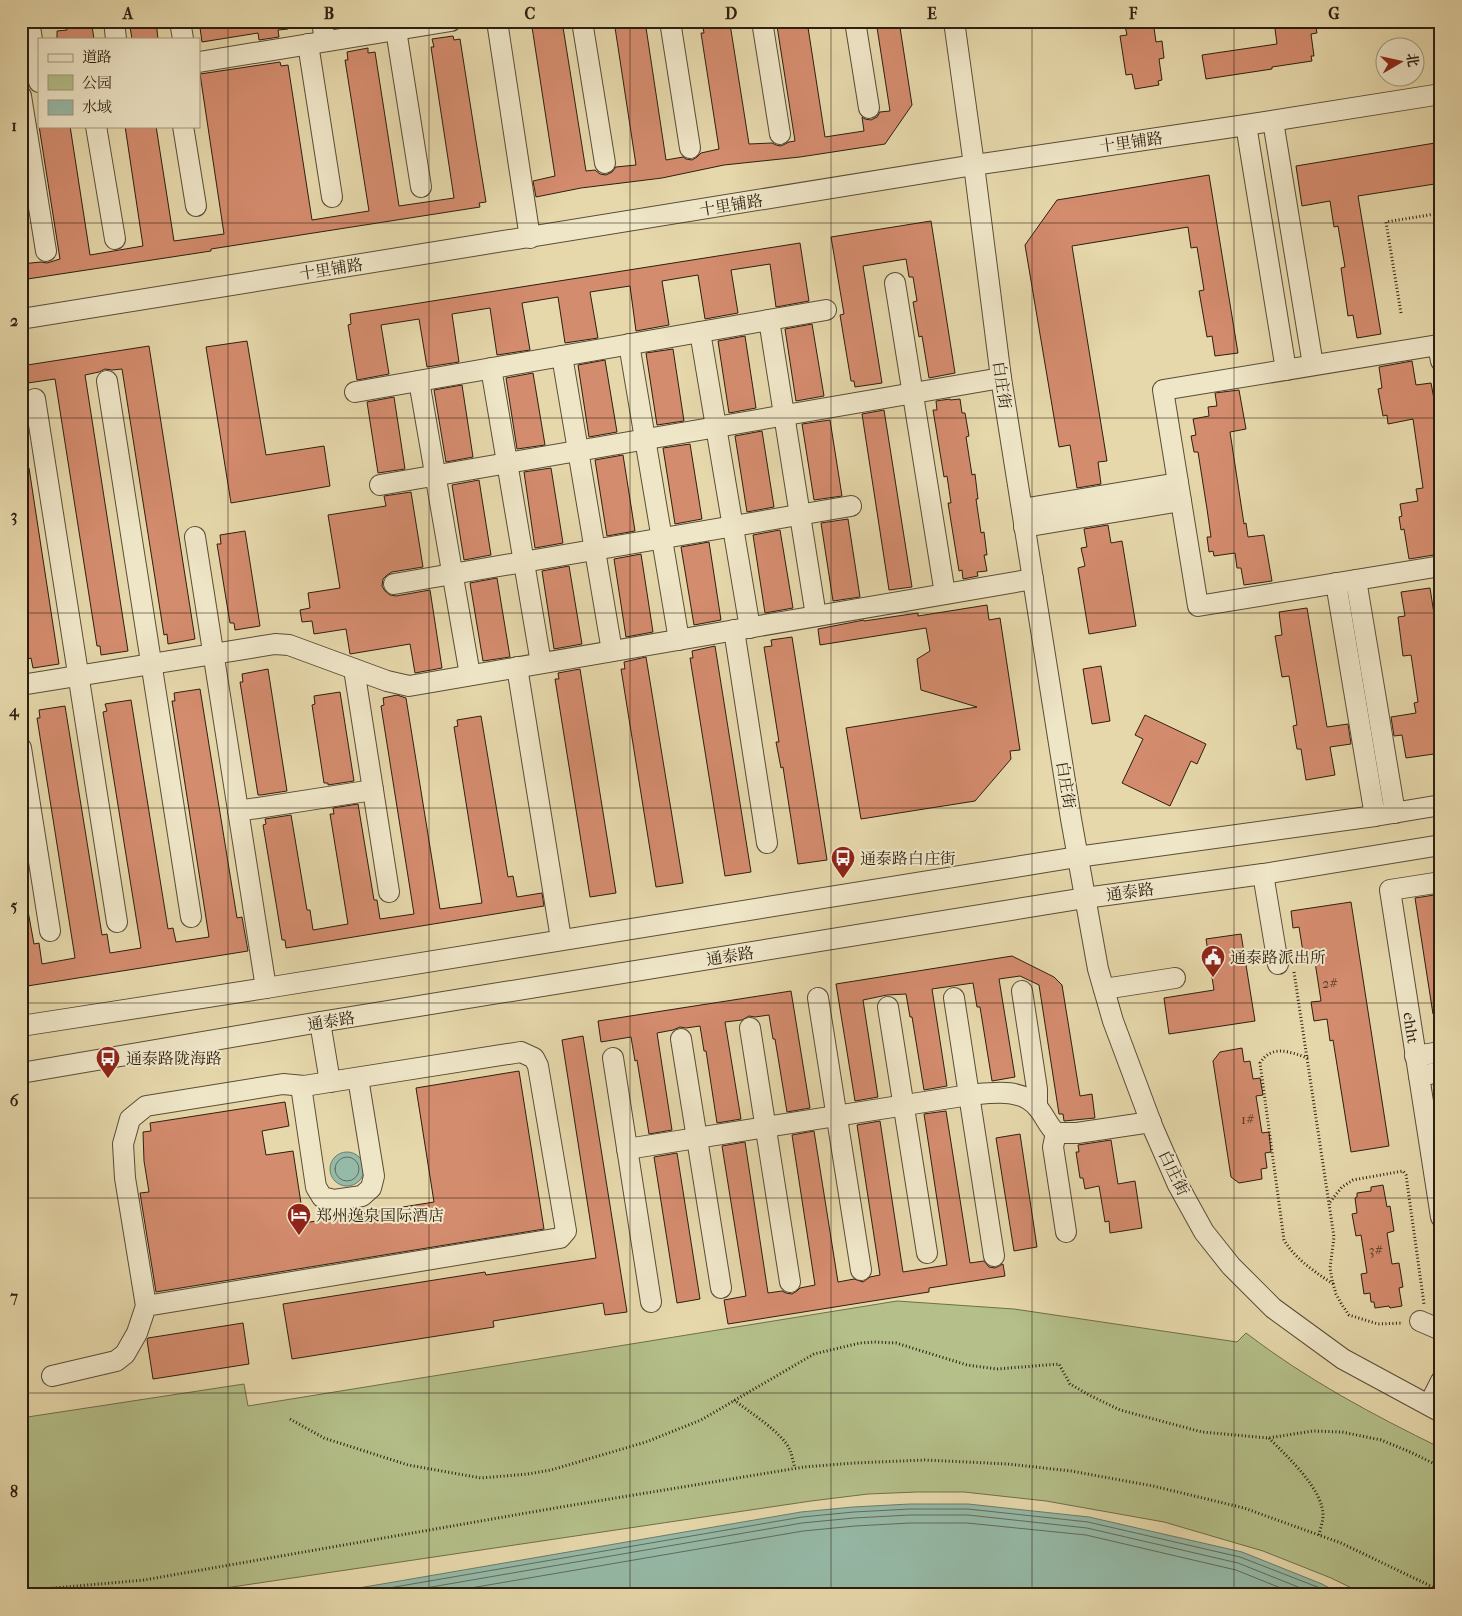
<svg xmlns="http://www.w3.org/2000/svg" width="1462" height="1616" font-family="'IM FELL French Canon','Noto Serif SC',serif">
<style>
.green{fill:#b4bf89;stroke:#706f4c}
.water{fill:#96baa8;stroke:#6c7c6b}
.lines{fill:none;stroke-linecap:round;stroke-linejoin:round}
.shore{stroke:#616c5c;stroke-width:1}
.building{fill:#d48c6e;stroke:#2c1f10}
.minor-casing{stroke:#5a4d37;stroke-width:22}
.path{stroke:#2c1f10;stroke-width:3;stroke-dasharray:1 2.5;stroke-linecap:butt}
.minor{stroke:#efe6c8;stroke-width:20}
.grid{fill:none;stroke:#2c1f10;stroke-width:1;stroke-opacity:0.55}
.labels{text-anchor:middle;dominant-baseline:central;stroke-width:4;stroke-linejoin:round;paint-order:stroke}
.number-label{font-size:14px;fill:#563a28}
.street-label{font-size:16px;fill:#2c1f10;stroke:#efe6c8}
.poi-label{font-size:16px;fill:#2c1f10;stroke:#efe6c8;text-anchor:start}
.neatline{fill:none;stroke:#2c1f10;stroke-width:2}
.grid-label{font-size:16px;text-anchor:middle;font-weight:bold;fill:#2c1f10}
</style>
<rect width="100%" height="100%" fill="#e6d8ab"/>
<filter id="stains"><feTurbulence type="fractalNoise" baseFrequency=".004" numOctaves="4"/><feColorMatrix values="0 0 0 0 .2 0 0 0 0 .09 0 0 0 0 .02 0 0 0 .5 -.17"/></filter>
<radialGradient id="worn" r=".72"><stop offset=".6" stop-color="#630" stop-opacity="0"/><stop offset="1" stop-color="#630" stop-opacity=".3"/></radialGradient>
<!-- green -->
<path class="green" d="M897 1301 1014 1309 1237 1342 1246 1333C1306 1379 1373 1415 1441 1448V1595H1366L1331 1578 1263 1551 1164 1522 1046 1501 964 1492H917L868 1494 811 1501 178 1595H21V1418L244 1384 248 1406Z"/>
<!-- water -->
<path class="water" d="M330 1169a17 17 0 1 1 34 0a17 17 0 1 1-34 0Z
M910 1504H968L1089 1517 1242 1552 1322 1584 1343 1595H318L801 1512 853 1507Z"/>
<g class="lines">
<!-- shore -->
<path class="shore" d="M335 1169a12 12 0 1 1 24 0a12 12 0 1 1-24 0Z
M348 1595 802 1517 854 1512 910 1509H968L1088 1522 1240 1557 1320 1588 1332 1595
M385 1595 802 1523 854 1518 910 1515H968L1087 1528 1238 1563 1318 1595
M430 1595 803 1531 855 1526 910 1523H967L1086 1535 1236 1570 1298 1595"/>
</g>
<!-- building -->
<path class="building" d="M65 21H86L87 27 92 26 94 39H57V31L67 30Z
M129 21H156L158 39H132Z
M199 21H287L288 29 278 30 279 37 259 40 258 33 202 42Z
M534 21H562L586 171 595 170 600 174 606 175 612 172 616 167 636 165 614 21H645L666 160 683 157 686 159 692 160 697 157 701 153 719 149 701 33H704L702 21H723L724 25 730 24 749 144 772 143 776 145 781 146 789 142 795 141 777 26H780L779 21H807L825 137 864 131 862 117 865 119 871 120 877 117 880 112 890 111 876 21H899L912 105 885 144 800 157 724 165 662 178 581 188 536 197 533 181 555 176 532 27 535 26Z
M1124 21H1153L1156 42 1162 41 1164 58 1159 59 1162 80 1158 81 1159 85 1135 89 1132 74 1126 75 1120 36 1127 35Z
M1274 21H1315L1317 33 1311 34 1314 56H1311L1312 61 1272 67V69L1206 79 1202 55 1277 44Z
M453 36 454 40 460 39 476 141 486 202 479 203 480 207 211 249V251L21 280V264L41 262 47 263 60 259 39 126H70L90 255 143 246 125 126H156L174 241 224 234 200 74 280 62 281 66 288 65 312 220 369 211 345 60H348L347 52 368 48V53L375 52 399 206 454 198 431 47H434L432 39Z
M1441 142V183L1358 196 1381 334 1357 338 1353 315 1348 316 1341 268 1345 267 1338 226 1334 227 1330 201 1302 206 1296 166Z
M1209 175 1238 353 1215 356 1212 336 1207 337 1199 291 1204 290 1197 247 1191 248 1188 227 1072 246 1107 461 1098 462 1101 484 1077 488 1070 445 1059 447 1025 245 1057 200Z
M931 221 955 373 929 378 922 336 919 337 913 302 917 301 913 277H909L906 259 863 266 882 383 855 387 854 381H851L840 315 844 314 831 237Z
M800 243 809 301 776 307 770 264 731 270 738 313 705 319 698 275 662 281 669 325 636 331 630 286 590 292 598 338 565 343 558 297 522 303 530 350 497 355 490 308 452 314 459 362 427 367 419 319 381 325 389 374 357 380 348 325 351 324 350 314Z
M812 324 824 396 796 401 785 329Z
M745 336 756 408 729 413 718 341Z
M247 341 266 455 324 446 330 486 231 503 206 347Z
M149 346 195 639 168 644 167 634 164 635 122 369 112 370 105 369 99 372 85 375 128 651 101 655 100 646H97L55 379 21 384V366Z
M673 349 684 421 657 425 646 353Z
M605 360 617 432 589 437 578 365Z
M1412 361 1416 385 1431 383 1434 399 1441 398V532L1436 533 1440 554 1409 559 1404 529 1401 530 1399 517 1402 516 1400 504 1418 501 1416 489 1423 488 1413 419 1388 424 1387 415 1383 416 1378 389 1382 388 1379 367Z
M533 373 545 445 517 449 506 378Z
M462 385 473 457 446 462 434 390Z
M1239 390 1246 429 1230 432 1244 524 1246 523 1248 537 1264 535 1272 581 1244 585 1241 568H1237L1235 553 1214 556 1213 551 1209 552 1207 537H1211L1207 509 1198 452H1194L1191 436 1196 435 1193 419 1209 416 1208 407 1217 406 1215 393Z
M394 397 405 469 378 473 367 402Z
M950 399V400L960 399 962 413H965L969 436 966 437 972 475 975 474 978 499H976L981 533 984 532 987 555H984L987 571 977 572 978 576 963 579 962 570 959 571 948 503H951L947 476 944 477 933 410H937L936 401Z
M884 410 912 587 889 590 862 414Z
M830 420 842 496 814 500 802 424Z
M762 431 774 507 747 512 735 436Z
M690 444 702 519 675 524 663 448Z
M623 455 635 531 607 536 595 460Z
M21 468H29L59 664 33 668 31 658 28 659 21 617V611H24L21 596Z
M551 468 563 543 535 548 524 472Z
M479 480 491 555 464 560 452 485Z
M411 492 423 567 392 572 387 575 383 579 382 586 385 591 390 595 396 596 430 590 442 668 415 673 410 644 350 654 346 629 314 634 312 621 302 622 300 610 310 608 308 593 340 588 328 515 386 506 384 496Z
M848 519 860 597 833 601 821 523Z
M1108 525 1111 543 1122 541 1136 626 1089 634 1078 568 1085 566 1081 548 1087 547 1084 529Z
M780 530 793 608 765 613 753 535Z
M245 531 260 626 235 630 234 623H230L217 544H221L220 535Z
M709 542 721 620 694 625 681 547Z
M641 554 653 632 626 637 614 559Z
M569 566 582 644 554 649 542 571Z
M497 578 510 657 483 661 470 583Z
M1430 588 1441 659V753L1406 758 1402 735 1394 736 1391 717 1416 713 1414 703 1418 702 1411 655 1403 656 1398 617 1405 616 1401 592Z
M987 605 989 620 1000 618 1020 750 1010 751 1011 759 975 801 861 819 846 728 977 707 921 690 917 659 930 651 926 628 820 645 818 629 864 620V621L918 613V616Z
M1307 608 1327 727 1348 724 1351 744 1330 747 1335 775 1306 780 1301 749H1297L1293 726 1297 725 1289 676 1282 677 1275 636 1282 635 1279 612Z
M792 637 827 860 798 864 783 767 781 768 776 742H779L764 647 772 646 771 640Z
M715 646 751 872 725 876 690 658H693L692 651Z
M646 657 683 883 656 887 621 669H625L624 662Z
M1101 666 1110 721 1092 724 1083 669Z
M268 669 287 791 261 795H258L240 682H243L242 674Z
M580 669 616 893 590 897 555 679H559L558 673Z
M200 689 237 918 242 917 248 951 21 987V912L28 911 34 944 39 943 42 964 75 958 37 718H40L39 710 65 706 102 935 107 934 110 953 141 948 103 712 107 711 105 704 131 700 168 929 173 928 176 942 209 937 172 701H175L174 693Z
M340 692 354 781 328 785V783H324L312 705 315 704 314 696Z
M397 695 406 698 440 909 482 903 454 727 458 726 457 720 481 716 508 877 513 876 517 897 542 893 544 906 286 948 285 940H282L276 903 263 825 266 824 265 819 291 815 307 910H310L313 930 348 924 330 814H334L333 808 358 804 374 900H377L380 919 414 914 381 706 384 705 383 698Z
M1145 715 1206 744 1197 764 1191 761 1170 806 1122 783 1143 739 1135 735Z
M1441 894V1014H1433L1415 898Z
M1351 902 1389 1146 1351 1152 1333 1040 1330 1041 1327 1019 1314 1021 1311 1002 1321 1001 1315 962 1305 964 1299 927 1293 928 1291 911Z
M1241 934 1255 1021 1169 1034 1164 998 1214 990 1206 939Z
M1012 956 1054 977 1062 985 1080 1096 1092 1094 1095 1118 1064 1121 1063 1114H1059L1039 985 1020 976 999 979 1015 1077 992 1081 980 1007H977L973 983 932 989 947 1086 924 1090 912 1017H910L906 994 887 995 863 1000 878 1097 855 1101 836 984Z
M791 991 810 1108 787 1112 775 1039H773L769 1015 755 1017 749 1016 742 1020 725 1022 741 1119 717 1123 706 1051H704L700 1026 686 1028 680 1027 673 1030 657 1033 672 1130 649 1134 637 1060 635 1061 631 1037 601 1042 598 1021Z
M583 1036 627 1312 605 1315 603 1303 493 1321 494 1327 292 1359 283 1304 485 1272 486 1275 596 1258 562 1040Z
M1242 1048 1244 1062 1250 1061 1253 1079 1260 1078 1263 1095 1256 1096 1262 1133 1269 1132 1271 1152 1265 1153 1267 1168 1261 1169 1262 1179 1239 1183 1231 1177 1213 1061 1220 1052Z
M519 1071 544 1229 156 1292 140 1193 149 1192 144 1161 143 1132 151 1131 150 1123 285 1102 289 1126 262 1131 266 1155 293 1151 304 1223 434 1202 416 1088Z
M946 1111 970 1263 984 1261 989 1267 995 1268 1003 1264 1005 1276 929 1288V1292L728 1324 724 1300 746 1296 722 1146 745 1142 768 1293 782 1291 786 1293 792 1294 797 1291 800 1288 815 1285 792 1135 814 1131 838 1282 854 1279 863 1282 870 1277 880 1275 857 1125 880 1121 903 1272 947 1265 924 1114Z
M1020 1134 1037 1247 1014 1251 996 1138Z
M1111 1140 1118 1184 1135 1181 1142 1228 1110 1233 1109 1221 1105 1222 1099 1186 1085 1189 1083 1178H1080L1076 1152H1079L1078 1145Z
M677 1153 700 1299 677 1303 654 1157Z
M1383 1185 1387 1207 1390 1206 1394 1231 1387 1233 1392 1264 1399 1263 1403 1287 1399 1288 1402 1306 1390 1308 1389 1306 1375 1308 1374 1302H1371L1370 1293 1364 1294 1361 1274 1367 1273 1361 1235 1356 1236 1352 1214 1357 1213 1355 1198 1357 1197V1193L1371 1191V1187Z
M243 1323 249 1364 153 1379 147 1340 148 1338Z"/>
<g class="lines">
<defs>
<g id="minor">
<path d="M29 21 39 82"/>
<path d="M114 21 116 39"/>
<path d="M180 21 183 39"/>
<path d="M322 21 325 41"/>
<path d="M497 21 530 238"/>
<path d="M582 21 605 163"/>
<path d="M670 21 690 148"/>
<path d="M762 21 780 134"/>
<path d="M855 21 869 108"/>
<path d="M954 21 974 165 1001 378 1071 819 1098 969 1113 1021 1153 1128 1178 1185 1204 1232 1231 1266 1273 1308 1343 1359 1441 1412"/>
<path d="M396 30 421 187"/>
<path d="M308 44 332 197"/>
<path d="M199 62 451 21"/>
<path d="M21 96 46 251"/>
<path d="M1273 121 1313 365"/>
<path d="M1246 125 1286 370"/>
<path d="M96 126 115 239"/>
<path d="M183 126 196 206"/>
<path d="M895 283 945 594"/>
<path d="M21 319 974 165 1246 125 1441 94"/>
<path d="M769 320 816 616"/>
<path d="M700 332 750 628"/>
<path d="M629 344 679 640"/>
<path d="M562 356 612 651"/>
<path d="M1441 361 1438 345 1163 390 1198 606 1441 566"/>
<path d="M491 368 541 663"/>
<path d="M107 381 191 917"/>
<path d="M419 381 470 675"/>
<path d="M355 392 826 310"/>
<path d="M35 399 117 922"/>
<path d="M380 485 1001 378"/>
<path d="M1022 509 1178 483"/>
<path d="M1024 527 1181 501"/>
<path d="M195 537 266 988"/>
<path d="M1356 580 1395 813"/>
<path d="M1336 583 1375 816"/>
<path d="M394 584 851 506"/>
<path d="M734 630 767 843"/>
<path d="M517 667 561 939"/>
<path d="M354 669 389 892"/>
<path d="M21 685 275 644 289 645 387 681 409 686 1033 579"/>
<path d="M21 748 50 931"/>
<path d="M238 811 373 790"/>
<path d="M1263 874 1278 964"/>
<path id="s1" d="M1441 882 1390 890 1441 1217"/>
<path d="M1104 989 1175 978"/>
<path d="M1022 991 1037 1089V1106"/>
<path d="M818 998 861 1270"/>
<path d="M954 998 994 1256"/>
<path d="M888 1007 927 1253"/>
<path d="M320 1022 330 1082"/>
<path d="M21 1026 266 988 1077 857 1375 816 1441 805"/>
<path d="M750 1028 790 1282"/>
<path d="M681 1039 721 1288"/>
<path d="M1415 1056 1441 1052"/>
<path d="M613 1058 651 1302"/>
<path d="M21 1073 320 1022 1085 898 1263 874 1441 845"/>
<path d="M1419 1076 1441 1072"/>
<path d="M301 1086 316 1187 322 1197 334 1200 362 1196 371 1188 374 1176 358 1078"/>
<path d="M1056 1133 1053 1147 1066 1232"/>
<path d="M627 1149 969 1095C991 1093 1022 1087 1038 1108 1045 1116 1048 1126 1056 1133H1077L1151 1122"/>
<path d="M1420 1321 1441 1330"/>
<path d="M52 1376 116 1361 125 1354 137 1333 146 1306 125 1178 123 1144 130 1119 146 1106 283 1084 304 1086 521 1052 534 1058 538 1066 566 1231 560 1238 146 1306"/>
<path d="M1429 1405 1441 1381"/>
</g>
</defs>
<!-- minor casing -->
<use href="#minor" class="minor-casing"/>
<!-- path -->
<path class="path" d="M1401 313 1386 222 1441 213
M1294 972 1334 1237 1330 1268 1332 1279 1336 1294 1342 1305 1349 1315 1378 1324 1403 1323
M1308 1058C1290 1052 1272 1044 1260 1063L1284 1240C1296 1260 1314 1271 1333 1284
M1330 1202 1342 1187 1353 1180 1403 1171 1406 1175 1424 1304
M734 1400C749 1412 782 1432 790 1450 792 1455 793 1462 795 1468
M290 1419 324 1438 408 1465 481 1478 528 1474 551 1470 646 1442 701 1420 814 1354 860 1343 874 1342 896 1343 967 1365 997 1369 1059 1364 1070 1384 1089 1395 1120 1410 1202 1432 1268 1438 1313 1431 1342 1432 1381 1440 1408 1451 1441 1467
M1269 1438C1287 1457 1323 1488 1323 1516 1323 1522 1320 1529 1319 1535
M21 1591 144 1580 555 1508 804 1467 854 1463 925 1460 1008 1464 1071 1471 1153 1486 1244 1508 1341 1543 1441 1591"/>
<!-- minor -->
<use href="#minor" class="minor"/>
</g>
<!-- grid -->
<path class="grid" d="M228 21V1595M429 21V1595M630 21V1595M831 21V1595M1032 21V1595M1234 21V1595M21 223H1441M21 418H1441M21 613H1441M21 808H1441M21 1003H1441M21 1198H1441M21 1393H1441"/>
<!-- icons -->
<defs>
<symbol id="bus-pin" viewBox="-11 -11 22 30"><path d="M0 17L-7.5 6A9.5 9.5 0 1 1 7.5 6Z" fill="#8f2418" stroke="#efe6c8"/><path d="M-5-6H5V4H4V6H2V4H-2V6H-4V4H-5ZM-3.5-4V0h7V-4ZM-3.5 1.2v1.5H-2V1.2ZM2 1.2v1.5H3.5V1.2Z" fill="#fff"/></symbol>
<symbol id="civic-pin" viewBox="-11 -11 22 30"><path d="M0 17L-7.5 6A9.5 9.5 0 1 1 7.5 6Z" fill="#8f2418" stroke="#efe6c8"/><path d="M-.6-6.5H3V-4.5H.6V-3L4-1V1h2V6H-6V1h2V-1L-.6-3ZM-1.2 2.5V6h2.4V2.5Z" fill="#fff"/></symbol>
<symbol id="hotel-pin" viewBox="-11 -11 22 30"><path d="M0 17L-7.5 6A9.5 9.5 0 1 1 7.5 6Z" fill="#8f2418" stroke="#efe6c8"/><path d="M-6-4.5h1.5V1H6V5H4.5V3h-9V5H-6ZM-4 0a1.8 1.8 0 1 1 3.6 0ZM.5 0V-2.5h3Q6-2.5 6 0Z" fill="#fff"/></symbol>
</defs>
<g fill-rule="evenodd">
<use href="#bus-pin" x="829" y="844" width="28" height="38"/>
<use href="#civic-pin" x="1199" y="943" width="28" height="38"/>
<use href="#bus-pin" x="94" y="1044" width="28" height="38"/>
<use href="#hotel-pin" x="285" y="1201" width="28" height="38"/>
</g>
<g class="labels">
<!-- number labels -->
<g class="number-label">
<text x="1330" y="983">2#</text>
<text x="1248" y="1119">1#</text>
<text x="1376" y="1250">3#</text>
</g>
<!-- street labels -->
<g class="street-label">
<text transform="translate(1131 142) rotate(-8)">十里铺路</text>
<text transform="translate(731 205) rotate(-9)">十里铺路</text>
<text transform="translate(331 269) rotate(-9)">十里铺路</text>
<text transform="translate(1002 385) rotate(82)">白庄街</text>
<text transform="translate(1066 785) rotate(81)">白庄街</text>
<text transform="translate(1130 892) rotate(-8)">通泰路</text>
<text transform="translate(730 956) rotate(-9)">通泰路</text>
<text transform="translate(331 1021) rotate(-9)">通泰路</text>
<text stroke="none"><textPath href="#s1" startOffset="191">ehht</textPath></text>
<text transform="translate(1174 1173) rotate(64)">白庄街</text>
</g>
<!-- poi labels -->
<g class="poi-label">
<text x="860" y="858">通泰路白庄街</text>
<text x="1230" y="957">通泰路派出所</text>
<text x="126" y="1058">通泰路陇海路</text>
<text x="316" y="1215">郑州逸泉国际酒店</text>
</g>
</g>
<!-- margin -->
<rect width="1462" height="1616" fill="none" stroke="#e6d8ab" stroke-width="55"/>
<!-- legend -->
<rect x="38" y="38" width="162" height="90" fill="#efe6c8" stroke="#a1967e"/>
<rect x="48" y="54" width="25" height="8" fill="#efe6c8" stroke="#a1967e"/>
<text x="82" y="62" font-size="15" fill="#2c1f10">道路</text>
<rect x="48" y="75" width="25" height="15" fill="#b4bf89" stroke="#a1967e"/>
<text x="82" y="88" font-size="15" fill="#2c1f10">公园</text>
<rect x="48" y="100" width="25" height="15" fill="#96baa8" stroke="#a1967e"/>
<text x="82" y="112" font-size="15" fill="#2c1f10">水域</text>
<!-- north arrow -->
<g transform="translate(1400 62) rotate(81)"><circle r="24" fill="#efe6c8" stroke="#a1967e"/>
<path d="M0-4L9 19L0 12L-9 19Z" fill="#8f2418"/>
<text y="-8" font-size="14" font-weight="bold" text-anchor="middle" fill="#2c1f10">北</text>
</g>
<rect x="28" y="28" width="1406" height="1560" class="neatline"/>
<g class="grid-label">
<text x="128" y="19">A</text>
<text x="329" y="19">B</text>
<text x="530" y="19">C</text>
<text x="731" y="19">D</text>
<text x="932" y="19">E</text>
<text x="1133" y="19">F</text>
<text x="1334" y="19">G</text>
<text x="14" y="131">1</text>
<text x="14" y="326">2</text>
<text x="14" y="521">3</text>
<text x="14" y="716">4</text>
<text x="14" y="911">5</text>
<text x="14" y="1106">6</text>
<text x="14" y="1302">7</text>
<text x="14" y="1497">8</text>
</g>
<rect width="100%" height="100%" filter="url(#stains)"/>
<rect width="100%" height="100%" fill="url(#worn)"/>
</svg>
